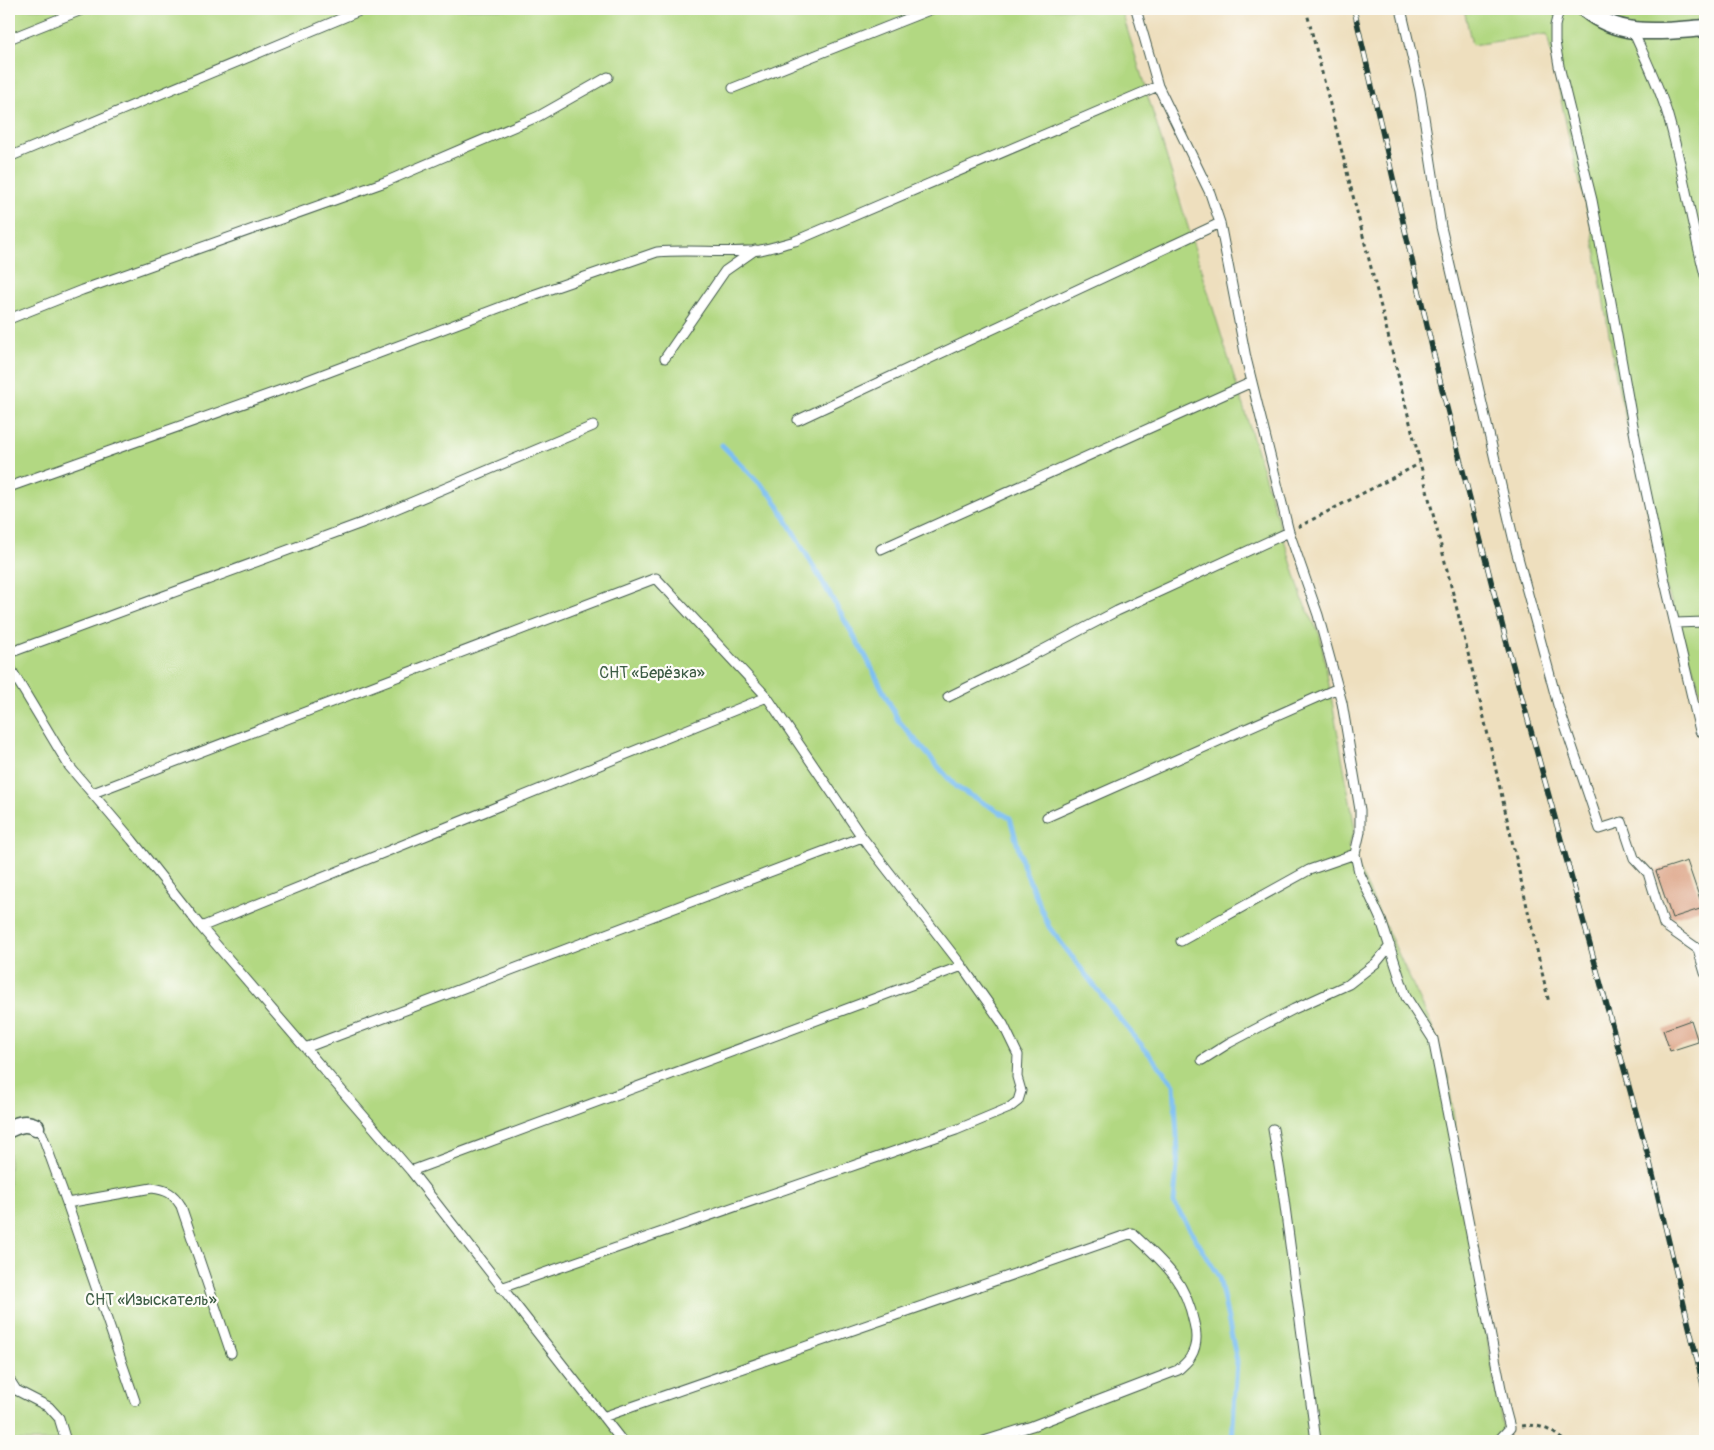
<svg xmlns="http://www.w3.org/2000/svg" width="1714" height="1450" font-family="Pangolin,sans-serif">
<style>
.green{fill:#b2d882;stroke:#688a5b}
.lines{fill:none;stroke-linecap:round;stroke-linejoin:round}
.stream{stroke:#7cbff2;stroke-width:5}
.building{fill:#dca183}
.service-casing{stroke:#3e5549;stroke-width:11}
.minor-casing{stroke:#3e5549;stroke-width:19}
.path{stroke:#3e5549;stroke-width:3;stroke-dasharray:4 4;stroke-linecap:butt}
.service{stroke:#fff;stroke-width:9}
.minor{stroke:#fff;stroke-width:16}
.rail-casing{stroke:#1f3d34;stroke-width:5.5}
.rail{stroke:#fdfcf7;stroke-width:4;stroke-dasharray:11;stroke-linecap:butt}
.labels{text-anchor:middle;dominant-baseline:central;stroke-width:4.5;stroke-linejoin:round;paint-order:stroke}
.park-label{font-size:16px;fill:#3c5c44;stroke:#fdfcf7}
</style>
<rect width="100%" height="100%" fill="#fdfcf7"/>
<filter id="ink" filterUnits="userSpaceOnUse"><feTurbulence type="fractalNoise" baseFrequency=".02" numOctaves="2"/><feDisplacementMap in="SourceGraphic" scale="10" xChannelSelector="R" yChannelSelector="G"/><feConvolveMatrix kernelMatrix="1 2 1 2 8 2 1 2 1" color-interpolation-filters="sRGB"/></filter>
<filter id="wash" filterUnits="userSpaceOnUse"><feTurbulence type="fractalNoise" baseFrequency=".0096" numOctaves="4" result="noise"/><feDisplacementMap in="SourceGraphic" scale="20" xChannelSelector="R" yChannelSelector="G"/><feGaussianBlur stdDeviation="1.12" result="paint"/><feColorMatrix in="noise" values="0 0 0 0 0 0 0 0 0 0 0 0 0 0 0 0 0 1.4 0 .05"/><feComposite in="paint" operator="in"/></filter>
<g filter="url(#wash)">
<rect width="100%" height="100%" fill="#eedfbe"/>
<!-- green -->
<path class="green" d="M9 9H1121L1303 601 1320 635 1355 829 1348 846 1433 1028 1448 1077 1476 1273 1505 1441H9Z
M1464 9H1705V705L1663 577 1635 459 1616 376 1592 230 1571 147 1547 34 1472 45Z"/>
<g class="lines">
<!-- stream -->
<path class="stream" d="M722 445 773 497 866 657 898 720 956 787 1010 818 1024 868 1049 927 1120 1019 1174 1084 1178 1153 1174 1203 1219 1277 1237 1361 1232 1441"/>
</g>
<g id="blocks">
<!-- building -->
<path class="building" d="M1687 861 1703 908 1672 918 1656 871Z
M1691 1020 1698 1042 1670 1051 1663 1030Z"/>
</g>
</g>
<g filter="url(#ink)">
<use href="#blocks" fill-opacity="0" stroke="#3e5549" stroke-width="1"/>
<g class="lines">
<defs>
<path id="service" d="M1136 9 1158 86 1210 193 1220 223 1246 358 1289 532 1318 615 1342 703 1360 810V832L1355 854 1359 872 1381 920 1406 997 1433 1039 1505 1409 1510 1428 1498 1441
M1401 9 1420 91 1441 227 1516 550 1558 705 1600 829 1622 822 1634 858 1648 873 1664 925 1698 949 1705 973
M1559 9 1555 26V42L1559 66 1592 200 1611 302 1637 448 1665 582 1700 731
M1633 31C1645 58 1660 88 1668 116 1683 168 1691 223 1705 275
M9 39 84 9
M733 88 932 9
M9 157 364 9
M9 319 82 290 385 182 539 116 608 77
M665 358 725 271 755 250
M798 420 1220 223
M9 487 284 389 533 295 657 252C692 249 726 254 760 250 772 248 783 244 795 241L1158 86
M881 549 1252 382
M1675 623 1705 622
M9 653 367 521 593 426
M9 666 69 766 132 840 201 927 411 1171 622 1441
M948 697 1033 655 1117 611 1289 532
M93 793 656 578 767 697 862 837 962 966 1003 1024 1018 1055 1017 1077 1021 1091 1018 1101 1009 1108 956 1130 501 1288
M1047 817 1338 688
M201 927 767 697
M1181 941 1309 870 1355 854
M305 1048 862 837
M1202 1060 1229 1043 1294 1009 1349 984 1376 963 1390 946
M36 1127 42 1134 67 1203 152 1188C167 1190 173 1193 181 1206L231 1353
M1273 1129 1282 1184 1316 1441
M411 1171 962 966
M67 1203 135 1401
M9 1379 16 1390 49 1407 59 1418 66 1441
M603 1417 1132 1233C1163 1262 1185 1279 1194 1323 1197 1334 1197 1346 1191 1356 1189 1361 1182 1366 1178 1370L1032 1426 984 1441"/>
<path id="minor" d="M1585 9C1620 39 1663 31 1705 28
M9 1129C19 1124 26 1122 36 1127"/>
</defs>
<!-- service casing -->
<use href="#service" class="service-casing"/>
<!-- minor casing -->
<use href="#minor" class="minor-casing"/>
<!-- path -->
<path class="path" d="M1306 9 1482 709 1549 1003
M1298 527 1419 464
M1522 1426C1537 1423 1553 1430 1564 1441"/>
<!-- service -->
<use href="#service" class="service"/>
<!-- minor -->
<use href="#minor" class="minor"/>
<defs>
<path id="rail" d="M1354 9 1438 373 1506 640 1650 1163 1705 1393"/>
</defs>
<!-- rail casing -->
<use href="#rail" class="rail-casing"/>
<!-- rail -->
<use href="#rail" class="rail"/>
</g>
</g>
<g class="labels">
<!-- park labels -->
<g class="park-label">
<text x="652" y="673">СНТ «Берёзка»</text>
<text x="151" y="1300">СНТ «Изыскатель»</text>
</g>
</g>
<!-- margin -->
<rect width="1714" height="1450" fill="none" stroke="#fdfcf7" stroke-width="30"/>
</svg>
